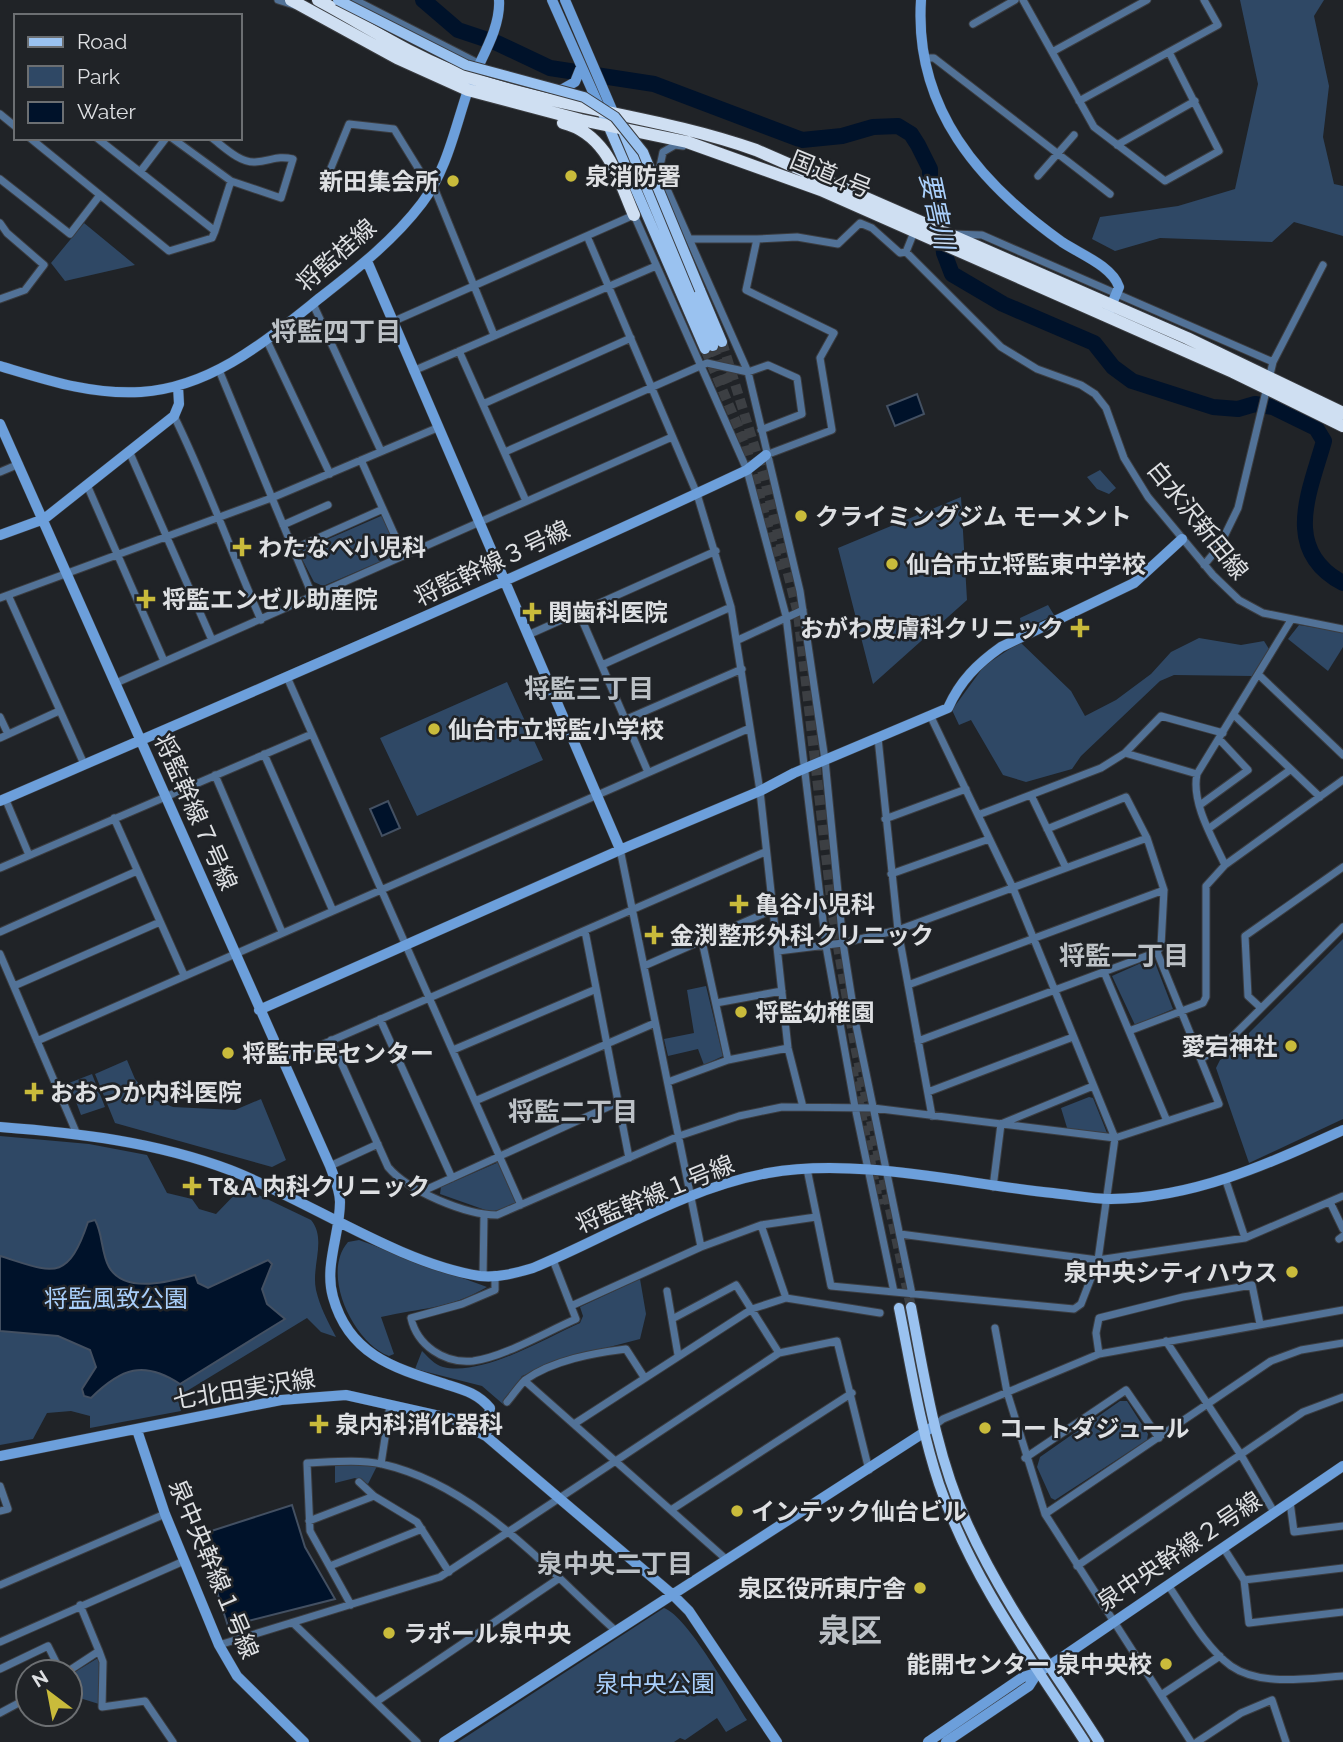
<svg xmlns="http://www.w3.org/2000/svg" width="1343" height="1742" font-family="Raleway,'Noto Sans JP',sans-serif">
<style>
.green{fill:#2f4865}
.water{fill:#00122a;stroke:#435062;stroke-width:2}
.lines{fill:none;stroke-linecap:round;stroke-linejoin:round}
.river{stroke:#00122a;stroke-width:16}
.primary-tunnel{stroke:#3c3f43;stroke-width:10;stroke-dasharray:10 5;stroke-linecap:butt}
.street-casing{stroke:#3b3d41;stroke-width:9}
.secondary-casing{stroke:#3b3d41;stroke-width:11}
.primary-casing{stroke:#3b3d41;stroke-width:12}
.highway-casing{stroke:#3b3d41;stroke-width:14}
.street{stroke:#527297;stroke-width:7}
.secondary{stroke:#6c9fdb;stroke-width:10}
.primary{stroke:#9ac2f0;stroke-width:10}
.highway{stroke:#cfdff2;stroke-width:12}
.primary-bridge-casing{stroke:#3b3d41;stroke-width:12;stroke-linecap:butt}
.primary-bridge{stroke:#9ac2f0;stroke-width:10}
.poi-dot{fill:#c9bb3b;stroke:#202327;stroke-width:2.5}
.labels{text-anchor:middle;dominant-baseline:central;stroke-width:5;stroke-linejoin:round;paint-order:stroke}
.street-label{font-size:24px;fill:#dee0e3;stroke:#202327}
.poi-label{font-size:24px;font-weight:bold;fill:#dee0e3;stroke:#202327;text-anchor:start}
.park-label{font-size:24px;fill:#a9cffb;stroke:#202327}
.water-label{font-size:26px;font-style:italic;fill:#aad0fc;stroke:#202327}
.neighbourhood-label{font-size:26px;font-weight:bold;fill:#bcc1c6;stroke:#202327}
.district-label{font-size:32px;font-weight:bold;fill:#bcc1c6;stroke:#202327}
</style>
<rect width="100%" height="100%" fill="#202327"/>
<!-- green -->
<path class="green" d="M1240 0H1324L1314 16 1329 86 1323 137 1334 184 1343 186V236L1294 222 1272 242 1160 238 1115 251 1092 239 1100 217 1178 206 1235 189 1258 84Z
M84 223 135 265 65 281 51 263Z
M1100 470 1116 488 1109 494 1097 489 1087 477Z
M961 497 967 600 873 684 838 548Z
M381 516 384 517 400 550 398 554 323 586 314 582 301 557 303 550Z
M1048 605 1054 615 1022 630 1020 618Z
M1299 625 1343 632V647L1328 671 1288 639Z
M1199 638 1241 645 1264 641 1269 649 1252 676 1174 675 1160 681 1081 756 1072 769 1026 782 1003 775 971 720 959 725 952 710 984 666 1020 642 1071 691 1085 716 1116 700 1151 674 1171 652Z
M507 682 543 760 417 816 380 738Z
M1343 939V1119L1249 1163 1216 1068 1220 1060 1238 1051 1242 1040Z
M1150 959 1154 960 1173 1009 1135 1025 1112 976Z
M706 986 723 1056 704 1065 698 1049 668 1056 664 1039 694 1033 687 990Z
M127 1060 135 1079 152 1099 173 1107 235 1110 261 1099 286 1160 272 1167 115 1123 95 1074Z
M92 1074 105 1107 81 1115 69 1083Z
M1089 1097 1093 1098 1107 1133 1068 1131 1061 1108Z
M0 1136 89 1144 147 1155 167 1193 192 1199 199 1209 216 1214 242 1187 311 1220C327 1239 311 1266 316 1290 320 1307 328 1322 336 1337L321 1332 307 1318 177 1397 181 1411 90 1428V1416L71 1411 47 1413 33 1439 0 1445Z
M499 1162 516 1200 515 1205 491 1212 440 1194 441 1187Z
M359 1240 487 1287C450 1309 420 1308 381 1317L394 1354 389 1356C354 1343 320 1274 348 1242Z
M640 1279 646 1314 640 1339 571 1357 522 1376 504 1405 482 1386 415 1369 422 1351C428 1357 435 1365 443 1367 481 1377 546 1338 580 1323L583 1316 580 1307Z
M1120 1401H1127L1148 1434 1147 1440 1055 1500 1051 1498 1037 1467 1040 1457Z
M335 1463 377 1466 368 1484 355 1478 335 1483Z
M664 1608C688 1617 731 1695 747 1720L726 1732 717 1718 685 1740 680 1738 674 1742H458Z
M98 1658 101 1663 99 1704 70 1695V1675Z"/>
<!-- water -->
<path class="water" d="M917 394 924 414 895 426 887 406Z
M388 801 400 828 382 836 370 809Z
M95 1220C103 1234 101 1253 109 1267 125 1295 171 1281 195 1275L198 1283 208 1288 268 1260 272 1264 262 1289 267 1304 285 1319 180 1384C144 1360 121 1368 91 1398L84 1396 82 1389 96 1367 90 1350 58 1336 0 1331V1256C52 1272 67 1284 88 1222Z
M292 1505 305 1547 335 1599 228 1626 199 1535Z"/>
<g class="lines">
<!-- river -->
<path class="river" d="M423 0 458 30 497 43 550 68 654 84 802 140 842 136 873 127 898 126 911 134 918 145 930 169V179L937 189 944 253 952 274 1003 304 1094 343 1113 367 1132 381 1213 407 1238 409 1255 404 1273 407 1316 428 1324 441C1310 491 1281 550 1343 583"/>
<!-- primary-tunnel -->
<path class="primary-tunnel" d="M722 342 764 477 798 614 834 924 856 1051 911 1307
M713 346 729 385
M705 349 745 443 780 570
M852 1067 879 1205"/>
<defs>
<path id="street" d="M278 0 294 5
M355 0 478 63
M1023 0 1094 127 1165 181 1219 151 1169 52
M973 24 1015 0
M1052 52 1147 0
M924 58H934L1110 194
M1079 101 1218 25 1204 0
M0 114 16 127
M30 138 169 251 212 238 215 231 97 138
M172 138 231 181 281 198 293 159C277 155 271 161 255 162 240 163 224 147 212 138
M1117 145 1195 101
M683 146 675 145 663 152 659 171 748 372 800 591 825 760 843 943 856 1025 912 1294
M140 172 166 138
M1038 176 1074 135
M0 179 70 234 100 195
M326 180 349 124 394 129 431 189
M433 185 494 335
M0 223 7 233 44 265 25 290 0 299
M215 231 231 181
M951 234 982 235 1273 362 1238 508 1219 547 1204 565
M587 236 697 494 731 607 760 791 788 1048 803 1107
M689 239H757
M906 252 1001 347 1037 369 1081 385 1095 394 1106 408 1124 458 1148 497 1213 575 1239 600 1263 613 1343 629
M313 304 381 451
M392 322 634 215 747 470 786 616 826 946 855 1107 894 1292
M267 341 330 474
M459 351 526 501
M1273 362 1323 265
M219 370 313 597
M413 371 656 266
M483 404 631 338
M174 416C207 483 231 552 261 620
M129 451 212 640
M505 452 707 363 748 372 768 365 797 378 802 414 761 430
M766 455 832 430 820 358 834 333 746 290 757 239 797 237 838 244 860 223 872 228 900 253 906 252 914 232
M361 460 404 556
M0 472 19 464
M87 485 164 661
M283 525 328 505
M291 550 383 509
M8 595 84 764
M0 598 274 497 437 428
M579 613 648 772
M528 635 716 551
M738 640 803 610
M602 665 731 607
M1259 675 1343 755
M287 677 521 1205
M116 683 672 437
M1234 715 1320 797
M0 717 8 734
M627 719 742 669
M0 738 59 711
M878 738 898 930 932 1116
M1125 753 1161 716 1223 733
M264 754 333 911
M1197 774C1191 803 1213 839 1225 865
M215 775 282 932
M1031 795 1066 868
M5 798 29 855
M1200 805 1248 770 1219 739
M978 815 1101 768 1125 753 1197 774 1291 620
M114 818 184 975
M885 819 966 789
M1208 829 1290 770
M620 849 701 1247 761 1225 816 1217
M0 868 312 734
M891 874 989 839
M585 931 629 1158
M0 932 137 871
M702 941 728 1060
M778 951 843 943 898 930 1147 838
M0 954 76 1132
M644 966 772 910
M1104 972 1167 1121
M908 985 1164 890
M14 986 160 922
M716 1003 782 991
M1261 1008 1248 996 1245 936 1343 867
M380 1019 452 1178
M1129 1031 1203 1003 1206 997V886L1225 865 1343 780
M331 1040 388 1167C408 1191 466 1215 497 1215L679 1136 739 1116 782 1107 873 1108 1115 1138 1219 1104 1157 952 1161 946 1164 890 1147 838 1126 797 1047 829
M37 1041 750 728
M918 1041 1157 952
M453 1050 594 990
M1201 1059 1225 1044 1343 927
M282 1062 765 852
M668 1082 728 1060 788 1048
M928 1092 1073 1037
M475 1101 655 1023
M330 1166 378 1144
M807 1169 831 1286 1074 1309 1081 1304 1098 1260 1115 1138 1013 888 930 715
M1226 1181 1245 1238
M993 1187 1001 1124 1093 1086
M423 1191 619 1102
M1330 1202 1343 1229
M761 1225 786 1298 880 1313
M900 1234 1098 1260 1245 1238 1343 1196
M1339 1239 1343 1236
M495 1275V1290L462 1304 411 1318C417 1345 444 1364 473 1361 504 1357 546 1332 576 1319L553 1260
M483 1276 484 1215
M667 1291 678 1355
M571 1306 701 1247
M995 1328 1007 1392 1045 1514 1191 1742
M1166 1341 1241 1455 1274 1512
M779 1353 837 1341 869 1470
M1099 1354 1096 1333 1099 1318 1183 1297 1252 1285 1260 1324
M525 1381 727 1560
M507 1402C513 1395 519 1386 525 1380 553 1360 594 1353 626 1349L644 1377
M574 1424 752 1309 786 1298
M934 1426 943 1419 1099 1354 1343 1310
M1025 1458 1126 1390 1159 1438
M381 1464 390 1405
M359 1482 374 1496 417 1522 449 1572
M0 1486 8 1509 0 1511
M1290 1502 1294 1532 1343 1526
M671 1510 852 1393
M1045 1514 1271 1361 1301 1350 1343 1343
M309 1521 374 1496
M1223 1547 1244 1580 1343 1568
M330 1566 422 1529
M1077 1566 1303 1412 1343 1397
M1244 1580 1249 1623 1343 1612
M0 1585 165 1514
M1168 1585C1186 1611 1205 1647 1231 1666 1261 1687 1309 1678 1343 1676
M351 1605 310 1531 307 1463C331 1462 358 1459 382 1464 478 1486 546 1569 616 1631
M293 1623 417 1742
M0 1642 184 1561
M219 1645 440 1577 779 1353 736 1285 674 1318
M99 1651 103 1662 102 1707 145 1701 173 1742
M0 1669 48 1646 61 1672
M67 1672 99 1651 80 1605
M1161 1695 1220 1656
M376 1702 558 1579
M0 1713 28 1698
M1197 1742 1241 1713 1272 1700 1286 1742"/>
<path id="secondary" d="M552 0 600 108
M565 0 613 112
M921 0C914 108 979 183 1062 242 1080 254 1112 266 1119 287L1109 311
M559 91 575 82 581 67
M367 261 620 849
M0 366C47 380 91 395 141 392 213 387 267 340 321 297 357 269 394 240 422 203 447 170 455 128 468 90 478 62 501 30 499 0
M0 424 330 1166C334 1177 340 1190 340 1202 340 1234 324 1266 333 1297 349 1355 394 1368 445 1384 464 1390 477 1393 490 1408L486 1436
M0 535 44 519 174 416 179 404 178 386
M0 801C250 693 500 586 747 470L766 455
M259 1010 629 846 760 791 794 773 948 708C960 681 977 664 1001 647L1134 583 1182 539
M0 1127C78 1133 156 1142 230 1170 308 1200 400 1264 480 1276 498 1278 516 1273 533 1268 610 1236 685 1188 768 1173 858 1157 963 1184 1053 1193 1072 1195 1092 1199 1111 1199 1195 1198 1268 1164 1343 1130
M137 1430 165 1514 219 1645 237 1676 304 1742
M0 1456 281 1400 346 1395 453 1419 486 1436 673 1595 689 1611 777 1742
M444 1742 934 1426
M928 1742 1023 1677 1039 1672 1064 1656 1343 1466
M946 1742 1029 1686 1038 1672"/>
<path id="primary" d="M601 109 705 349
M622 129 713 346
M700 290 722 342
M911 1307C925 1380 936 1455 967 1523 1002 1601 1054 1671 1099 1742
M899 1308C911 1367 920 1427 939 1484 971 1578 1031 1659 1085 1742"/>
<path id="highway" d="M291 0 397 58 468 90 581 120 687 142 821 190 1233 372 1343 426
M318 0C368 27 416 59 471 78 564 109 663 117 756 150L1187 338 1343 413
M563 123C607 134 618 178 634 215"/>
</defs>
<!-- street casing -->
<use href="#street" class="street-casing"/>
<!-- secondary casing -->
<use href="#secondary" class="secondary-casing"/>
<!-- primary casing -->
<use href="#primary" class="primary-casing"/>
<!-- highway casing -->
<use href="#highway" class="highway-casing"/>
<!-- street -->
<use href="#street" class="street"/>
<!-- secondary -->
<use href="#secondary" class="secondary"/>
<!-- primary -->
<use href="#primary" class="primary"/>
<!-- highway -->
<use href="#highway" class="highway"/>
<defs>
<path id="primary-bridge" d="M338 0 466 65 584 97 615 117 643 152 700 290"/>
</defs>
<!-- primary-bridge casing -->
<use href="#primary-bridge" class="primary-bridge-casing"/>
<!-- primary-bridge -->
<use href="#primary-bridge" class="primary-bridge"/>
</g>
<!-- markers -->
<g class="poi-dot">
<circle cx="571" cy="176" r="7"/>
<circle cx="453" cy="181" r="7"/>
<circle cx="801" cy="516" r="7"/>
<path d="M238.5 536.5h7v7h7v7h-7v7h-7v-7h-7v-7h7z"/>
<circle cx="892" cy="564" r="7"/>
<path d="M142.5 588.5h7v7h7v7h-7v7h-7v-7h-7v-7h7z"/>
<path d="M528.5 601.5h7v7h7v7h-7v7h-7v-7h-7v-7h7z"/>
<path d="M1076.5 617.5h7v7h7v7h-7v7h-7v-7h-7v-7h7z"/>
<circle cx="434" cy="729" r="7"/>
<path d="M735.5 893.5h7v7h7v7h-7v7h-7v-7h-7v-7h7z"/>
<path d="M650.5 924.5h7v7h7v7h-7v7h-7v-7h-7v-7h7z"/>
<circle cx="741" cy="1012" r="7"/>
<circle cx="1291" cy="1046" r="7"/>
<circle cx="228" cy="1053" r="7"/>
<path d="M30.5 1081.5h7v7h7v7h-7v7h-7v-7h-7v-7h7z"/>
<path d="M188.5 1175.5h7v7h7v7h-7v7h-7v-7h-7v-7h7z"/>
<circle cx="1292" cy="1272" r="7"/>
<path d="M315.5 1413.5h7v7h7v7h-7v7h-7v-7h-7v-7h7z"/>
<circle cx="985" cy="1428" r="7"/>
<circle cx="737" cy="1511" r="7"/>
<circle cx="920" cy="1588" r="7"/>
<circle cx="389" cy="1633" r="7"/>
<circle cx="1166" cy="1664" r="7"/>
</g>
<g class="labels">
<!-- street labels -->
<g class="street-label">
<text transform="translate(831 174) rotate(22)">国道4号</text>
<text transform="translate(336 255) rotate(-41)">将監桂線</text>
<text transform="translate(1198 520) rotate(51)">白水沢新田線</text>
<text transform="translate(492 563) rotate(-25)">将監幹線３号線</text>
<text transform="translate(196 812) rotate(66)">将監幹線７号線</text>
<text transform="translate(655 1194) rotate(-22)">将監幹線１号線</text>
<text transform="translate(244 1389) rotate(-9)">七北田実沢線</text>
<text transform="translate(1179 1551) rotate(-34)">泉中央幹線２号線</text>
<text transform="translate(214 1569) rotate(67)">泉中央幹線１号線</text>
</g>
<!-- poi labels -->
<g class="poi-label">
<text x="585" y="176">泉消防署</text>
<text x="439" y="181" text-anchor="end">新田集会所</text>
<text x="815" y="516">クライミングジム モーメント</text>
<text x="258" y="547">わたなべ小児科</text>
<text x="906" y="564">仙台市立将監東中学校</text>
<text x="162" y="599">将監エンゼル助産院</text>
<text x="548" y="612">関歯科医院</text>
<text x="1064" y="628" text-anchor="end">おがわ皮膚科クリニック</text>
<text x="448" y="729">仙台市立将監小学校</text>
<text x="755" y="904">亀谷小児科</text>
<text x="670" y="935">金渕整形外科クリニック</text>
<text x="755" y="1012">将監幼稚園</text>
<text x="1277" y="1046" text-anchor="end">愛宕神社</text>
<text x="242" y="1053">将監市民センター</text>
<text x="50" y="1092">おおつか内科医院</text>
<text x="208" y="1186">T&amp;A 内科クリニック</text>
<text x="1278" y="1272" text-anchor="end">泉中央シティハウス</text>
<text x="335" y="1424">泉内科消化器科</text>
<text x="999" y="1428">コートダジュール</text>
<text x="751" y="1511">インテック仙台ビル</text>
<text x="906" y="1588" text-anchor="end">泉区役所東庁舎</text>
<text x="403" y="1633">ラポール泉中央</text>
<text x="1152" y="1664" text-anchor="end">能開センター 泉中央校</text>
</g>
<!-- park labels -->
<g class="park-label">
<text x="116" y="1298">将監風致公園</text>
<text x="655" y="1683">泉中央公園</text>
</g>
<!-- water labels -->
<g class="water-label">
<text transform="translate(937 211) rotate(78)">要害川</text>
</g>
<!-- neighbourhood labels -->
<g class="neighbourhood-label">
<text x="336" y="332">将監四丁目</text>
<text x="589" y="689">将監三丁目</text>
<text x="1124" y="956">将監一丁目</text>
<text x="573" y="1112">将監二丁目</text>
<text x="615" y="1564">泉中央二丁目</text>
</g>
<!-- district labels -->
<g class="district-label">
<text x="850" y="1630">泉区</text>
</g>
</g>
<!-- legend -->
<rect x="14" y="14" width="228" height="126" fill="#202327" stroke="#6c6f72" stroke-width="2"/>
<rect x="28" y="37" width="35" height="10" fill="#9ac2f0" stroke="#6c6f72" stroke-width="2"/>
<text x="77" y="49" font-size="21" fill="#dee0e3">Road</text>
<rect x="28" y="66" width="35" height="21" fill="#2f4865" stroke="#6c6f72" stroke-width="2"/>
<text x="77" y="84" font-size="21" fill="#dee0e3">Park</text>
<rect x="28" y="102" width="35" height="21" fill="#00122a" stroke="#6c6f72" stroke-width="2"/>
<text x="77" y="119" font-size="21" fill="#dee0e3">Water</text>
<!-- north arrow -->
<g transform="translate(49 1693) rotate(328)"><circle r="33" fill="#202327" stroke="#6c6f72" stroke-width="2"/>
<path d="M0-5L12 26L0 18L-12 26Z" fill="#c9bb3b"/>
<text y="-10" font-size="19" font-weight="bold" text-anchor="middle" fill="#dee0e3">N</text>
</g>
</svg>
